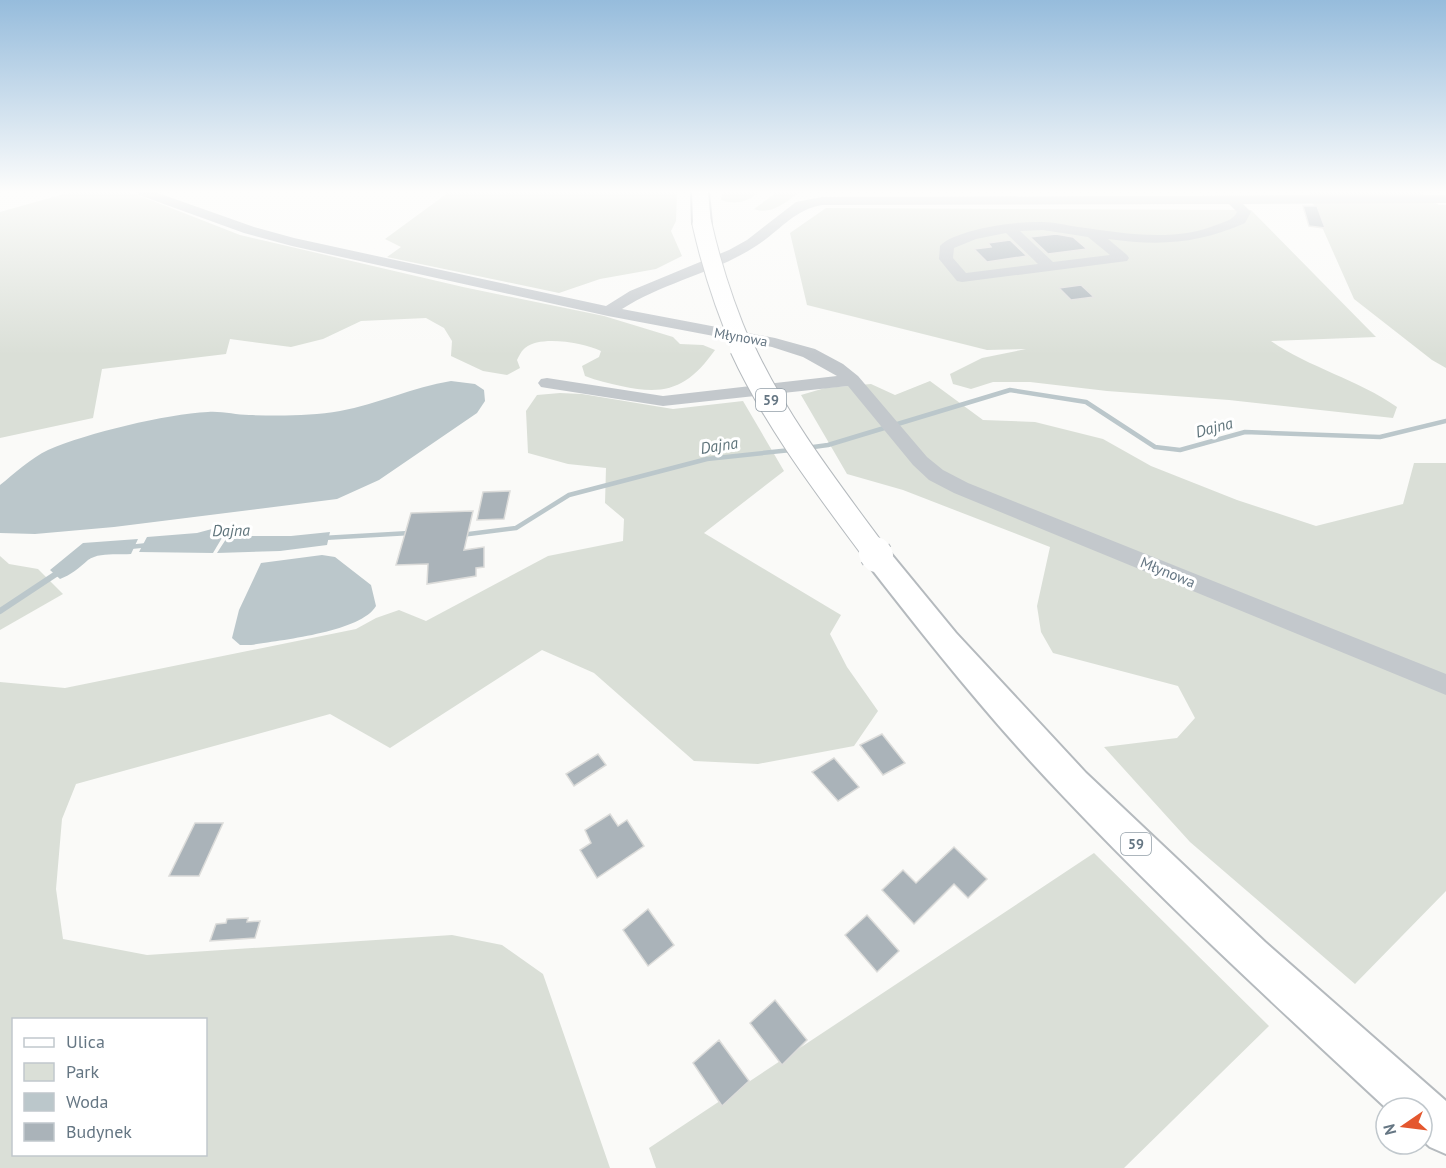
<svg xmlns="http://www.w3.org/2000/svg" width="1446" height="1168" font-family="'PT Sans',sans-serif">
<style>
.green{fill:#dadfd7;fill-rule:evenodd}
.water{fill:#bbc7cb}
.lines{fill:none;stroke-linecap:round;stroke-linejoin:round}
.stream-far1{stroke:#bbc7cb;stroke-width:4.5}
.stream{stroke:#bbc7cb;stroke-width:6}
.building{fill:#aab3b9;stroke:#dcdcda;stroke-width:1.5}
.major-casing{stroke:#b5babe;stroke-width:4}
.minor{fill:#c3c8cc;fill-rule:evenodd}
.major{fill:#fff;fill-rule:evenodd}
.major-bridge-far2-casing{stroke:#b5babe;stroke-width:21;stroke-linecap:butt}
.major-bridge-far1-casing{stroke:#b5babe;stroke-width:26;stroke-linecap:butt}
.major-bridge-casing{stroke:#b5babe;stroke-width:34;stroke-linecap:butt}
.major-bridge-far2{stroke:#fff;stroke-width:19}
.major-bridge-far1{stroke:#fff;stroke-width:24}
.major-bridge{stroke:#fff;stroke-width:32}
.labels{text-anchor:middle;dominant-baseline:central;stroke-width:6;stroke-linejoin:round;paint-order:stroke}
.far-street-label{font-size:14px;fill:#657683;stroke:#fff}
.shield{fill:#fff;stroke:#939fa8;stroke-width:1.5}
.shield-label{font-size:14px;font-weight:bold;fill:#657683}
.street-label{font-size:15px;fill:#657683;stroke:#fff}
.water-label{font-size:16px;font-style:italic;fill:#60757c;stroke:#fff}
</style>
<rect width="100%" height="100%" fill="#fafaf8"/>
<!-- green -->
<path class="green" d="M71 192H130L240 235 463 287 604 316 673 337 680 344 703 345 715 350C688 388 666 396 621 386 609 383 597 381 585 376L582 366 599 357 601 351C583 343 541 335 525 348 522 350 519 356 517 360L520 368 507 375 483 371 451 356 452 341 444 328 426 318 361 321 323 339 291 347 230 339 226 354 102 369 93 418 0 438V212Z
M449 192H677L676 221 671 231 682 256 656 269 600 279 559 293 387 257 401 247 385 239Z
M722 192H759C748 202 735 205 721 200Z
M773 192H800C787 201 771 216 754 209L773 195Z
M1309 192H1418L1439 205H1446V368L1432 360 1354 299 1318 218Z
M826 208 1251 210 1376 337 1271 341C1310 368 1357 379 1397 407L1393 418 1229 400 1107 391 1030 382H993L971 389 953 384 950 374 982 358 1026 349 987 350 807 305 790 233Z
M930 381 983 420 1035 422 1103 439 1151 466 1237 500 1316 526 1403 504 1414 463H1446V891L1355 984 1190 842 1104 747 1177 738 1195 718 1178 686 1053 653 1041 632 1037 606 1050 547 903 490 847 474 801 395 825 388 871 384 895 395Z
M560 393 582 394 673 409 743 401 784 471 704 533 841 615 830 634 847 667 878 711 854 746 758 764 694 761 594 673 542 650 390 748 330 714 76 784 62 819 56 889 63 939 147 955 452 935 502 945 543 974 610 1168H0V682L65 688 356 629 376 618 399 610 426 621 548 556 623 541 624 519 605 503 606 468 568 464 528 453 526 411 537 395ZM14 1020H206V1154H14Z
M0 556 9 564 38 569 63 594 0 630Z
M1094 853 1269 1026 1124 1168H656L649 1148Z"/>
<!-- water -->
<path class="water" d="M451 381 475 384 484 390 485 401 477 413 379 480 337 499 114 527 35 534 0 533V485C15 473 31 458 48 450 87 433 166 414 208 412 222 411 236 415 249 415 279 416 311 416 340 411 378 404 413 387 451 381Z
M223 526H229L213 553 139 552 147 537 197 533Z
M330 532 327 545 280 551 217 553 228 536H291Z
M138 539 131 554C118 555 99 552 88 560 79 568 71 575 60 579L50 570 83 543Z
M322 555 335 557 371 585 376 606C361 632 281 640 251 645H240L232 638 239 610 261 563Z"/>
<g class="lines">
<!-- stream-far1 -->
<path class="stream-far1" d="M806 448 828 445 1010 390 1086 402 1155 447 1180 450 1245 432 1380 437 1446 421
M461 535 516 528 569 495 707 459 791 450
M323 538 410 533
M129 547 149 545"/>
<!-- stream -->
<path class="stream" d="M0 611 62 570"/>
</g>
<!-- building -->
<path class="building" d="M1303 206H1317L1325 228 1309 226Z
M1056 234 1073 237 1087 249 1048 254 1030 237Z
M1010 240 1027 256 987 262 974 249 991 247 988 243Z
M1081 285 1094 297 1071 300 1059 288Z
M510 491 504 519 477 520 483 492Z
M473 511 464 550 484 547V567L476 568V576L427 584 428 564 396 565 411 513Z
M882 734 905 763 883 775 860 745Z
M598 754 606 765 574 786 566 774Z
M834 758 859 787 838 801 812 772Z
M610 814 618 826 627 820 644 846 597 878 580 850 591 843 585 830Z
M195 823H223L199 876H169Z
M954 847 987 879 968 898 954 884 914 924 882 890 903 870 916 883Z
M648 909 674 945 648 966 623 930Z
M867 915 899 951 877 972 845 935Z
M248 918 247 922 260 921 255 938 210 941 216 924 226 923 227 919Z
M775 1000 807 1040 782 1065 750 1023Z
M719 1040 749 1081 722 1106 693 1063Z"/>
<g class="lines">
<defs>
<path id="major" d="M692 192H708L711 224 708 228H696L693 224Z
M877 546 887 549 956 633 1086 773 1265 942 1446 1101V1154L1430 1147 1422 1140V1108H1386C1276 1006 1166 905 1063 796 993 723 929 643 867 563L863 556 867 549Z"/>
</defs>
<!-- major casing -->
<use href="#major" class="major-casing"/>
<!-- minor -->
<path class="minor" d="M138 192H155L254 227 294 238 606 306 630 291 729 250 747 240 796 202 822 197 1446 195V203L1243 204 1251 212 1245 223C1197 244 1160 246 1108 239L1127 255 1129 258 1127 261 962 282 957 281 939 259 940 246C946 239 959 235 968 232 992 225 1017 222 1041 222 1053 222 1066 225 1078 227 1124 233 1173 243 1219 224 1226 221 1233 220 1237 212L1229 204 822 205C793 210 780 231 756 246 715 273 664 282 622 309L775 338 815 349 843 364 858 376 927 457 943 470 968 483 1446 674V695L954 493 929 480 913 465 848 386 663 406 547 388 541 387 538 383 541 379 547 378 663 396 837 376 803 357 772 347 608 316 292 246 244 233 139 195ZM1043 230 1088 237 1110 255 1053 262 1020 231ZM1006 233 1038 264 966 273 953 258 954 248 976 239Z"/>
<!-- major -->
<use href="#major" class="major"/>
<defs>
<path id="major-bridge-far2" d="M702 224C712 268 725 308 743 349"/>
<path id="major-bridge-far1" d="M742 348C776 422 828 489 876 554"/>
<path id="major-bridge" d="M875 553 877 556"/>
</defs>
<!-- major-bridge-far2 casing -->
<use href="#major-bridge-far2" class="major-bridge-far2-casing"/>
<!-- major-bridge-far1 casing -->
<use href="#major-bridge-far1" class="major-bridge-far1-casing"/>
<!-- major-bridge casing -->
<use href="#major-bridge" class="major-bridge-casing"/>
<!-- major-bridge-far2 -->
<use href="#major-bridge-far2" class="major-bridge-far2"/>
<!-- major-bridge-far1 -->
<use href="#major-bridge-far1" class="major-bridge-far1"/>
<!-- major-bridge -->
<use href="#major-bridge" class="major-bridge"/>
</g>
<!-- sky -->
<linearGradient id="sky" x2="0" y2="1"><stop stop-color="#96bcdc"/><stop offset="0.54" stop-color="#fdfdfc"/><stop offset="1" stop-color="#fdfdfc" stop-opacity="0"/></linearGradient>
<rect width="1446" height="355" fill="url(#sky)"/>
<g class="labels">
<!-- far-street labels -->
<g class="far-street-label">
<text transform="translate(741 337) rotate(10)">Młynowa</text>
</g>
<!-- shield labels -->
<g class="shield">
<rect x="756" y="389" width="30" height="22" rx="4.5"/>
<rect x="1121" y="833" width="30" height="22" rx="4.5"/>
</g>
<g class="shield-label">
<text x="771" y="400">59</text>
<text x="1136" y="844">59</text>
</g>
<!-- street labels -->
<g class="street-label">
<text transform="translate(1168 572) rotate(22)">Młynowa</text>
</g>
<!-- water labels -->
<g class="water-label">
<text transform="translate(1214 427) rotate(-15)">Dajna</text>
<text transform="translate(719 445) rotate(-9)">Dajna</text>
<text transform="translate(231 530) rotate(-1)">Dajna</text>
</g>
</g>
<!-- legend -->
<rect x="12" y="1018" width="195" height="138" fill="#ffffff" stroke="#c1c8cd" stroke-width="1.5"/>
<rect x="24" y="1038" width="30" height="9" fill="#ffffff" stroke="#c1c8cd" stroke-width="1.5"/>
<text x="66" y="1048" font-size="18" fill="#657683">Ulica</text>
<rect x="24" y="1063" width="30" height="18" fill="#dadfd7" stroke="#c1c8cd" stroke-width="1.5"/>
<text x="66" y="1078" font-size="18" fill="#657683">Park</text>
<rect x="24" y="1093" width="30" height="18" fill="#bbc7cb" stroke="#c1c8cd" stroke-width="1.5"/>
<text x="66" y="1108" font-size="18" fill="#657683">Woda</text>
<rect x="24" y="1123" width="30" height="18" fill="#aab3b9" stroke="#c1c8cd" stroke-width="1.5"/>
<text x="66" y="1138" font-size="18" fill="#657683">Budynek</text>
<!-- north arrow -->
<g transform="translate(1404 1126) rotate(256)"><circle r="28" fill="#ffffff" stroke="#c1c8cd" stroke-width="1.5"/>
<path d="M0-4.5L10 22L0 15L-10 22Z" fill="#e4572e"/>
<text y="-9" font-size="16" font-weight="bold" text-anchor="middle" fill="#657683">N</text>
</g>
</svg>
